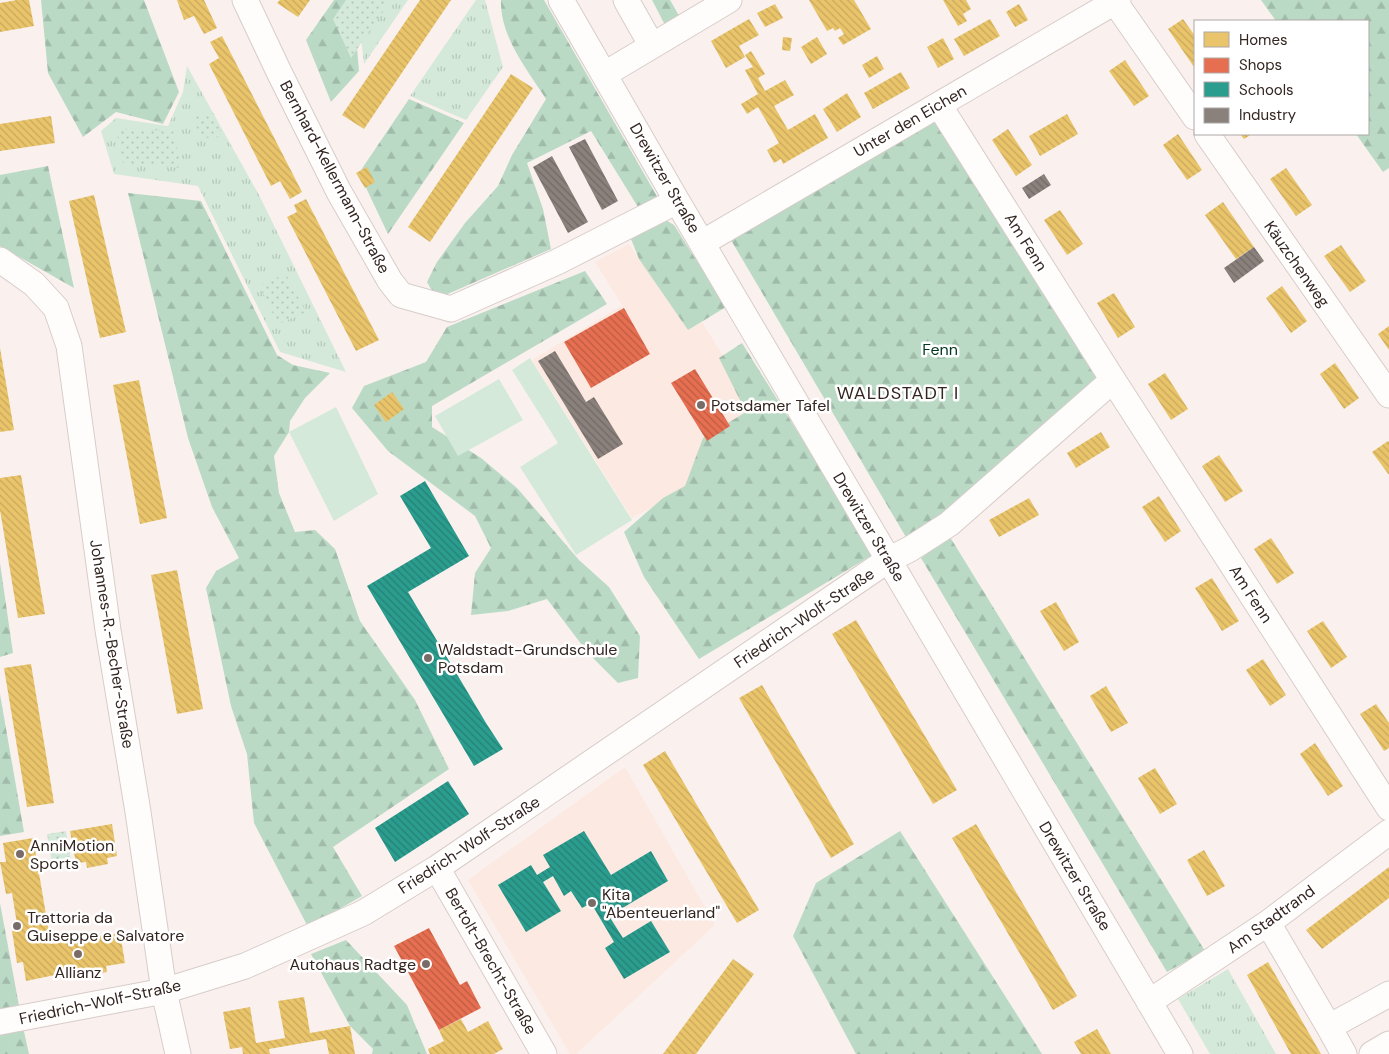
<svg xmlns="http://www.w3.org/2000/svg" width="1389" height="1054" font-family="'DM Sans',sans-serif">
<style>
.built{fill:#fce9e1}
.grass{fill:url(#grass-tufts)}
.forest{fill:url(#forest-firs)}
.park{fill:url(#park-dots)}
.pitch{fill:#d4e9d9}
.homes{fill:url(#homes-back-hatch)}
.shops{fill:url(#shops-back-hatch)}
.schools{fill:url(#schools-back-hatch)}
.industry{fill:url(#industry-back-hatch)}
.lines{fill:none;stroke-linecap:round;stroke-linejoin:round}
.minor-casing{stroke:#d7ccc9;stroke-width:27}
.minor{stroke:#fefdfc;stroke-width:25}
.poi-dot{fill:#796c68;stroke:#fff;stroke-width:2}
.labels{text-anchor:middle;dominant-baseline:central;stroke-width:5;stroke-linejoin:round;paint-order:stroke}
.street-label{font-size:16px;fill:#332520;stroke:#fff}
.park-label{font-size:16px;fill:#003720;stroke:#fff}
.poi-label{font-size:16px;fill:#332520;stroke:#fff;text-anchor:start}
.neighbourhood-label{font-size:18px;letter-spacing:1px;fill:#332520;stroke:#fff}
</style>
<defs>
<pattern id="grass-tufts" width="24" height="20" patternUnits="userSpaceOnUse" patternTransform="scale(1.25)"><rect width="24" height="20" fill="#d4e9d9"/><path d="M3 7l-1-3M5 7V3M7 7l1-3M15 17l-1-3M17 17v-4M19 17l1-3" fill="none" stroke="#b6c8ba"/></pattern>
<pattern id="forest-firs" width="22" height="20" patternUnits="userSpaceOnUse" patternTransform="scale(1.25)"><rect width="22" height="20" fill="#badac5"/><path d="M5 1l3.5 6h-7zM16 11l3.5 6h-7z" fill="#a0bba9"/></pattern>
<pattern id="park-dots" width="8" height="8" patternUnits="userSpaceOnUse" patternTransform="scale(1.25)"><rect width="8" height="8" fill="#d4e9d9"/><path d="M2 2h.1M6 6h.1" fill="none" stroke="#b6c8ba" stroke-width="1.8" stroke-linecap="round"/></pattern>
<pattern id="homes-back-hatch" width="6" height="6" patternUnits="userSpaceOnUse" patternTransform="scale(1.25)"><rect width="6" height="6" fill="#e9c46a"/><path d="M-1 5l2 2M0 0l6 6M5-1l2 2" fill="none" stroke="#c8a85c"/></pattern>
<pattern id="shops-back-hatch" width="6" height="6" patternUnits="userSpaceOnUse" patternTransform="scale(1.25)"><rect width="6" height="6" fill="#e76f51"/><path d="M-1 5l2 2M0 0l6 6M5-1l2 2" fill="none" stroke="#bc5b43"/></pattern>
<pattern id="schools-back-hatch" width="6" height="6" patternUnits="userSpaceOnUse" patternTransform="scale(1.25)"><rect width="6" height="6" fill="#2a9d8f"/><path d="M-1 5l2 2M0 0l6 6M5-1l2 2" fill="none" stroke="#258074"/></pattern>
<pattern id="industry-back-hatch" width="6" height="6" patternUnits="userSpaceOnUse" patternTransform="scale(1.25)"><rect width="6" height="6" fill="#8a817c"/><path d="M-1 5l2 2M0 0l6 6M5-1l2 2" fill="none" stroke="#716965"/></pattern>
</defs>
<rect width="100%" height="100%" fill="#faf1ee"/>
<!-- built -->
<path class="built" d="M629 244 688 330 702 322 757 410 720 470 632 518 532 360 622 305 595 262Z
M625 767 715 925 576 1054H570L468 880Z"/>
<!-- grass -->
<path class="grass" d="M382 0H408L364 64 361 37Z
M476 0H485L503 67 466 120 410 96Z
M187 66 259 195 346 372 280 352 198 186 114 174 101 131 116 118 168 126 183 92Z
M1228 969 1276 1054H1210L1178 999Z"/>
<!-- forest -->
<path class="forest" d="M41 0H144L179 92 163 124 116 112 83 137 48 73Z
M334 0H376L356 36 359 71 331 102 306 40Z
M501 0H544L658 198 638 207 591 131 527 163 543 209 551 249 443 296 432 291 427 282 437 262 465 223 498 186 512 155 546 99C527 69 500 37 501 0Z
M652 0H670L681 19 665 25Z
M1261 0H1389V168L1383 172 1356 134H1368V21H1276Z
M409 99 464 123 388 234 359 173Z
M937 112 1107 378 910 544 728 235Z
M48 166 74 288 0 246V175Z
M128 193 201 201 277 355 293 365 330 373 305 398 290 421 289 432 274 456 279 493 295 532 315 530 335 549 360 621 415 700 449 769 333 847 362 896 308 927 254 823 247 754 231 706 206 588 216 571 239 558 212 507 188 438Z
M664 219 674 225 726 307 688 330 639 259 631 239Z
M585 271 607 304 432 406V427L481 458 518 489 579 560 609 587 640 636 638 678 618 683 588 653 547 599 508 611 471 615 475 573 491 548 475 516 388 451 352 408 364 386 426 362 447 327Z
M742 343 874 554 699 659 644 577 624 532 663 498 685 486 703 438 746 412 719 358Z
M950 537 1205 951 1167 972 921 558Z
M0 563 13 653 0 657Z
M0 694 24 832 0 836Z
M900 831 1042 1054H856L793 936 816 883Z
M0 903 20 1011 0 1014Z
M346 940 407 1005 427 1054H372L373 1049 350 1026 311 954Z
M23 1027 29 1054H0V1032Z"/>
<!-- park -->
<path class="park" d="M346 0H391L351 58 333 19Z
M214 113 222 137 201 138 193 117Z
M116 129 173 131 182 168 123 163Z
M286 274 306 312 278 324 259 285Z
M66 831 71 860 52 863 47 834Z"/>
<!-- pitch -->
<path class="pitch" d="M530 358 632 520 576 555 520 467 558 443 512 370Z
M499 379 523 420 458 456 435 416Z
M336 407 378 494 334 521 289 432Z"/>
<!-- homes -->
<path class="homes" d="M17 0H29L34 26 0 32V3Z
M177 0H204L217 28 204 34 194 16 184 20Z
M280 0H310L298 17 277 3Z
M420 0H451L364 129 342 115Z
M809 0H854L871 29 843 45 838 38 844 34 840 28 835 31 833 28 827 31Z
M943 0H966L971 9 963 14 967 21 958 26Z
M775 4 783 18 765 27 757 13Z
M1019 4 1028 20 1015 27 1006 12Z
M749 19 759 35 739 46 745 57 726 68 711 41Z
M990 19 1000 36 964 56 954 39Z
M1183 19 1195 36V66L1194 67 1168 29Z
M222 36 302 192 290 199 280 181 271 186 209 64 219 58 210 42Z
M783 37 792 38 790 51 782 50Z
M817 37 827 54 811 64 801 47Z
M943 38 954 59 938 68 927 47Z
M751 51 765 74 758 78 765 91 785 80 794 95 774 106 788 130 815 114 828 138 783 164 781 159 774 163 767 150 779 143 758 107 747 114 741 104 758 94 745 70 753 67 745 55Z
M877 56 884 69 869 78 862 65Z
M1125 60 1149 96 1134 106 1109 71Z
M901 72 910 88 873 109 864 93Z
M511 74 533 88 430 242 408 227Z
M847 93 861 117 837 132 823 109Z
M1067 114 1078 134 1040 156 1029 136Z
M51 116 55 143 0 151V124Z
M1008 129 1032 165 1016 176 992 140Z
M1178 134 1202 170 1187 180 1163 145Z
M1240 134H1252L1244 139Z
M367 167 375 182 365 188 356 173Z
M1286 168 1312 205 1296 216 1270 179Z
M94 195 126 332 100 338 69 201Z
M306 199 379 340 356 351 287 217 297 212 294 205Z
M1223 202 1254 247 1236 259 1205 215Z
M1060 210 1083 244 1067 255 1044 220Z
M1341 245 1366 281 1350 292 1324 256Z
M1282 286 1307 321 1291 333 1266 298Z
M1114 293 1135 327 1118 338 1097 303Z
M1389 326V350L1378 334Z
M0 348 14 430 0 432Z
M1335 363 1359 398 1344 409 1320 374Z
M1165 373 1188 409 1171 420 1148 384Z
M139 380 167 518 140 524 113 385Z
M392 392 404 409 386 422 374 405Z
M1101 432 1110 447 1076 468 1067 453Z
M1388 441 1389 442V475L1372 452Z
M1219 455 1243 491 1225 502 1202 466Z
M21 475 45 614 18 618 0 510V478Z
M1159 496 1181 531 1165 542 1142 507Z
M1029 498 1039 515 999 537 989 520Z
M1271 538 1294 573 1277 584 1254 549Z
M177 570 203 709 177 714 151 575Z
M1212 578 1239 621 1222 631 1195 588Z
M1056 602 1079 642 1064 651 1040 611Z
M856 620 957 790 933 804 832 634Z
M1323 621 1347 657 1331 668 1307 631Z
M1263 659 1286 695 1270 706 1246 670Z
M31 664 54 803 27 807 4 668Z
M762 685 854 844 831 858 739 698Z
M1106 686 1128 723 1111 732 1090 696Z
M1376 704 1389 723V748L1384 751 1360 714Z
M1315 743 1343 786 1328 796 1300 754Z
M665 751 759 910 737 923 643 765Z
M1155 768 1177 804 1160 814 1138 778Z
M112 824 117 856 107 858 108 864 87 868 86 862 76 863 70 831Z
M976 824 1077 996 1053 1010 952 838Z
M33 838 51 944 120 933 125 963 106 966 107 972 75 977 74 971 26 981 23 962 17 963 12 931 18 930 12 893 6 894 0 862H6L3 843Z
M1204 850 1225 886 1207 896 1187 860Z
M1389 867V898L1322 949 1306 930Z
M733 959 754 974 696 1054H663Z
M1268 962 1321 1054H1291L1247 975Z
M304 997 310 1033 350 1026 355 1054H329L326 1039 269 1049 270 1054H243L242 1047 230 1049 223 1012 250 1007 256 1043 285 1038 278 1001Z
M461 1019 468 1032 488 1021 503 1049 494 1054H430L428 1049 444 1041 439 1030Z
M1097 1029 1111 1054H1081L1074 1042Z"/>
<!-- shops -->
<path class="shops" d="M624 308 650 354 591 388 564 342Z
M695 369 730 426 707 441 671 383Z
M429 928 460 985 467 981 481 1008 439 1030 394 946Z"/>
<!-- schools -->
<path class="schools" d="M425 481 469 556 408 592 486 723 503 749 474 766 367 586 431 548 400 496Z
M448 781 469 814 395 862 375 828Z
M584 831 611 875 651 851 668 881 609 916 623 938 651 921 670 952 624 979 605 948 614 942 591 903 582 908 571 891 564 896 553 876 543 882 561 911 526 932 498 885 531 865 537 875 550 867 543 855Z"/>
<!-- industry -->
<path class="industry" d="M585 139 618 201 602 210 569 147Z
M552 156 588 222 568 233 533 167Z
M1044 174 1051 185 1029 199 1022 188Z
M1254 247 1264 261 1234 283 1224 268Z
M555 351 586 402 594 397 623 444 598 459 538 361Z"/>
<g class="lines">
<defs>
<path id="minor" d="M245 0 279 72 339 192 390 281 401 295 451 309 557 262 677 201
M561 0 677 201 1180 1054
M626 0 652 46
M1115 2 1195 117
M605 74 729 0
M939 105 1113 380 1389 808
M1207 134 1389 395
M702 243 1118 0
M0 260 34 284 56 308 69 346 108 630 138 812 164 991 178 1054
M437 868 544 1054
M1268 923 1329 1027 1389 994
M1149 1002 1268 923 1389 832
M0 1022 164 991 245 966 363 913 437 868 888 560 910 549 949 524 1113 380
M1329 1027 1344 1054
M1372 1054 1389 1044"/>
</defs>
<!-- minor casing -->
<use href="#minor" class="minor-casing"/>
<!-- minor -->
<use href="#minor" class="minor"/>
</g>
<!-- markers -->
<g class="poi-dot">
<circle cx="701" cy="405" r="5"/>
<circle cx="428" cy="658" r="5"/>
<circle cx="20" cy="854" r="5"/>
<circle cx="592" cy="903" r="5"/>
<circle cx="17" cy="926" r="5"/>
<circle cx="78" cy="954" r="5"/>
<circle cx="426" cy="964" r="5"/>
</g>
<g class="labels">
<!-- street labels -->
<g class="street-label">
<text transform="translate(910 121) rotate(-30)">Unter den Eichen</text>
<text transform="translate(335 177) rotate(62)">Bernhard-Kellermann-Straße</text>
<text transform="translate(665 178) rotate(60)">Drewitzer Straße</text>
<text transform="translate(1026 242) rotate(58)">Am Fenn</text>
<text transform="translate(1297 264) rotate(55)">Käuzchenweg</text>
<text transform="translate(869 527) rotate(59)">Drewitzer Straße</text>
<text transform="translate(1251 594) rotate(57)">Am Fenn</text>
<text transform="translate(804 618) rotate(-34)">Friedrich-Wolf-Straße</text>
<text transform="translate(112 644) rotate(81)">Johannes-R.-Becher-Straße</text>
<text transform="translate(469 845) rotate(-33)">Friedrich-Wolf-Straße</text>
<text transform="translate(1075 876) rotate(59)">Drewitzer Straße</text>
<text transform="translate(1271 919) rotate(-36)">Am Stadtrand</text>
<text transform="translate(491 961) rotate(60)">Bertolt-Brecht-Straße</text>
<text transform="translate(100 1002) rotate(-12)">Friedrich-Wolf-Straße</text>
</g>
<!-- park labels -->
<g class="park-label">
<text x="940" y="349">Fenn</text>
</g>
<!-- poi labels -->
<g class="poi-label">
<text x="711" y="405">Potsdamer Tafel</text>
<text x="438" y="649">Waldstadt-Grundschule<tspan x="438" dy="18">Potsdam</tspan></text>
<text x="30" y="845">AnniMotion<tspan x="30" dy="18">Sports</tspan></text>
<text x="602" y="894">Kita<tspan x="602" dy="18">"Abenteuerland"</tspan></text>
<text x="27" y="917">Trattoria da<tspan x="27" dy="18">Guiseppe e Salvatore</tspan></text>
<text x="416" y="964" text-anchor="end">Autohaus Radtge</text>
<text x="78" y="972" text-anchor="middle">Allianz</text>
</g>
<!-- neighbourhood labels -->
<g class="neighbourhood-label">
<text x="898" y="393">WALDSTADT I</text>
</g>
</g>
<!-- legend -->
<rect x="1194" y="20" width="175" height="115" fill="#ffffff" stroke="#ada8a6"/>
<rect x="1204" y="32" width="25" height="15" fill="#e9c46a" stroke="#ada8a6"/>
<text x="1239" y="45" font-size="15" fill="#332520">Homes</text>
<rect x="1204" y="58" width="25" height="15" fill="#e76f51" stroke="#ada8a6"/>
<text x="1239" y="70" font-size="15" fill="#332520">Shops</text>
<rect x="1204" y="82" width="25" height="15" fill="#2a9d8f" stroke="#ada8a6"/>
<text x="1239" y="95" font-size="15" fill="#332520">Schools</text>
<rect x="1204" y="108" width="25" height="15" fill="#8a817c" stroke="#ada8a6"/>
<text x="1239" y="120" font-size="15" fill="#332520">Industry</text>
</svg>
